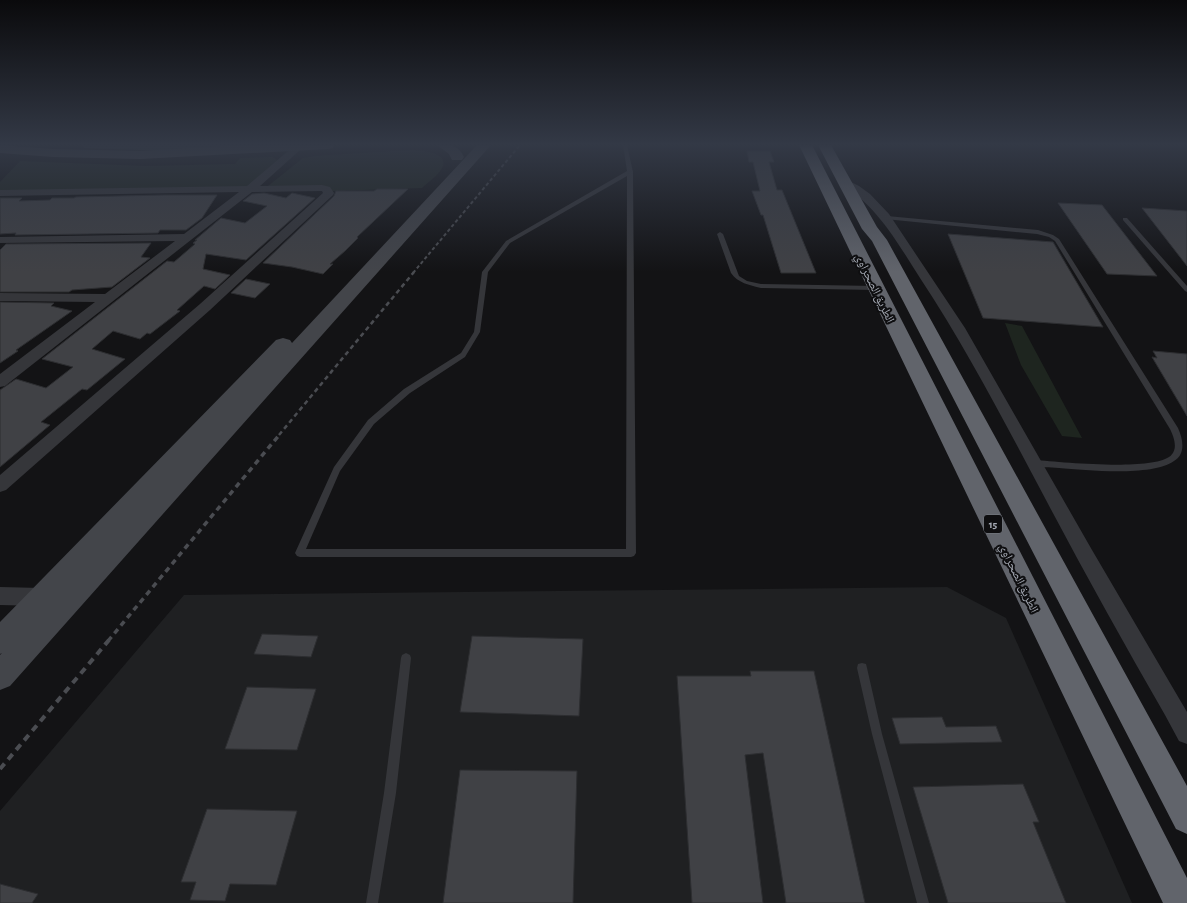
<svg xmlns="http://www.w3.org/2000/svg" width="1187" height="903" font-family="'Alegreya Sans','Noto Naskh Arabic',sans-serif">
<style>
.built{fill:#1f2022}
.green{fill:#1e251f}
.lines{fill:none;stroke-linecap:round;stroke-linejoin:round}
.canal{fill:#2c343a;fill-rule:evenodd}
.building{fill:#404145;stroke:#2d2e31}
.lane{fill:#35363a;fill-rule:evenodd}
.street{fill:#35363a;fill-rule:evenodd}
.secondary{fill:#43454a;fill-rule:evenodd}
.highway{fill:#61646b;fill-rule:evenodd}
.rail-far3{stroke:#4a4c51;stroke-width:2;stroke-dasharray:3.5 2.5;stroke-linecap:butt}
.rail-far2{stroke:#4a4c51;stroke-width:2.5;stroke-dasharray:4.5 3.5;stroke-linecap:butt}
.rail-far1{stroke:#4a4c51;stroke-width:3.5;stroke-dasharray:5.5 4.5;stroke-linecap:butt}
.rail{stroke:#4a4c51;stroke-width:4;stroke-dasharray:7 5.5;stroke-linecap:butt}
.labels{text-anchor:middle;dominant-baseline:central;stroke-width:4;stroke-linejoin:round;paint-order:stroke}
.shield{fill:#0e0e10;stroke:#787c84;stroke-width:1}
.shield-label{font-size:11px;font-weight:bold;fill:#a6abb5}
.street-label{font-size:12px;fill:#a6abb5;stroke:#0e0e10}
</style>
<rect width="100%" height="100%" fill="#131315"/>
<!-- built -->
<path class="built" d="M947 587 1006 618 1132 903H0V811L184 595Z"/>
<!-- green -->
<path class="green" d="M410 150C418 150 451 152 442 168 438 176 428 182 422 188L336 191H269L268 186 303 158 314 156Z
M272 157 279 161 248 187 0 193V182L20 161 145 166 235 164 240 158Z
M1005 323 1022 326 1082 438 1062 436 1021 365Z"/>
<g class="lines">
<!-- canal -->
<path class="canal" d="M81 145H231L227 148 170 151 85 148Z"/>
</g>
<!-- building -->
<path class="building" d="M747 151H770L774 162H769L777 190H782L816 273H781L763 215H761L752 191H760L753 162H749Z
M377 189H408L357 237 358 238 345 251 330 264H333L323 274 292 267 263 263 334 196 336 191H374Z
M264 193 286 198 292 193 315 198 246 260 206 254 203 269 230 275 215 289 204 286 177 310 180 311 150 334 147 333 140 339 113 331 92 349 125 359 87 390 82 389 41 422 50 425 0 467V390L16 379 46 388 73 367 42 359 167 261 174 262 195 244 193 243 197 240H195L221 218 245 223 267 206 243 201 252 194Z
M164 195H217L202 218 186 230H160L158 233 15 235 16 233 0 234V198H22L19 201 50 200 52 198H74L76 197Z
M1058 203 1102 205 1157 276 1107 274Z
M1142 208 1187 211V266Z
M948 234 1053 242 1103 327 983 318Z
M151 243 141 257 150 258 112 287 72 290 69 292H0V250L6 244Z
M246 279 270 284 255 298 231 293Z
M0 302 54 303 51 306 72 311 16 350 18 351 0 363Z
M1153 351 1187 354V416L1152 357 1157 358Z
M262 634 318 636 311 657 254 654Z
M472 636 583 639 579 716 460 712Z
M750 671H814L865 903H786L763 753 745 755 763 903H692L677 676H751Z
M247 687 316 689 297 750 225 749Z
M942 717 946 727 996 726 1002 742 900 744 892 718Z
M460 770 577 771 573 903H443Z
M1023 784 1039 822H1033L1066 903H948L913 787Z
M207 809 297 811 276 885 230 884 225 901 190 900 196 882H181Z
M0 884 38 894 32 903H0Z"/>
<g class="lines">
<!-- lane -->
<path class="lane" d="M623 145H627L633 172 636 553 634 556 631 557H300L297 556 295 553 334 467 368 420 404 389 461 353 474 332 482 272 506 241 627 171ZM627 176 626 549H306L340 471 374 424 410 393 465 357 480 332 488 272 510 243Z
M887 216 1038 230 1053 235 1059 239 1178 428C1183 439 1186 454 1174 461 1151 477 1087 470 1059 468 1050 467 1040 468 1031 465L1030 463 1031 461 1034 460C1062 462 1147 471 1169 457 1179 450 1174 437 1170 429L1055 241 1049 237 1037 234 885 219 884 218Z
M1123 218H1127L1187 286V292L1185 291 1123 220Z
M720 232 723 234 739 276 747 281 761 284 875 286 878 288 875 290 761 288C749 285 738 283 731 273L717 234Z
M406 653 410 655 411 658 396 793 378 903H366L384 793 401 658 402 655Z
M862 663 866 664 867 668 882 734 929 903H917L872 734 857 668 858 664Z"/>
<!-- street -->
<path class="street" d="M298 145 302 148 300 150 260 186 322 185 330 187 334 193 333 195 210 310 6 490 0 492V475L200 304 323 193 322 191 252 192 5 386 0 387V374L95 302 0 301V293L105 294 175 241 0 243V237L184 234 239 192 0 196V190L247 186 294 146Z
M843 178 859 186 870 194 889 214 965 328 1092 550 1187 712V744L1179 741 1165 715C1124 644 1084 572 1046 500 1006 425 967 349 920 278 897 242 877 205 839 183L838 181Z
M0 587 41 588 48 591 51 597 48 603 41 606 0 605Z"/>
<!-- secondary -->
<path class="secondary" d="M0 145 53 149 140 151 245 145H334L333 148 328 149 140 159 53 157 0 153Z
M437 145C449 145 458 144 464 157L462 160H452L449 154Z
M477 145H491L10 686 0 690V655L2 653 0 654V622L276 340 283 338 290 340 292 343Z"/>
<!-- highway -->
<path class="highway" d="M799 145H812L1187 878V903H1163Z
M818 145H831L877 227 887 240 1187 786V834L1176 829 872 241 862 229Z"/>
<!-- rail-far3 -->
<path class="rail-far3" d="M413 273 520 145"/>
<!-- rail-far2 -->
<path class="rail-far2" d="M279 435 414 272"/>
<!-- rail-far1 -->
<path class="rail-far1" d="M108 641 280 434"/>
<!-- rail -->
<path class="rail" d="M0 769 109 640"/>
</g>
<!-- sky -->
<linearGradient id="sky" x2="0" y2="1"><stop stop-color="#0a0a0c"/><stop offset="0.53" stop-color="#333946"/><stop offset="1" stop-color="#333946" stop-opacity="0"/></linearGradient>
<rect width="1187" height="272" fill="url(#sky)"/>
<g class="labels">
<!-- shield labels -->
<rect class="shield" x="984" y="515" width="18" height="18" rx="3"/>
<g class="shield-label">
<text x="993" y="524">15</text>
</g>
<!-- street labels -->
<g class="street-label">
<text transform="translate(875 288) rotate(64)">الطريق الصحراوي</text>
<text transform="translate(1019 578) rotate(64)">الطريق الصحراوي</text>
</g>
</g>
</svg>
